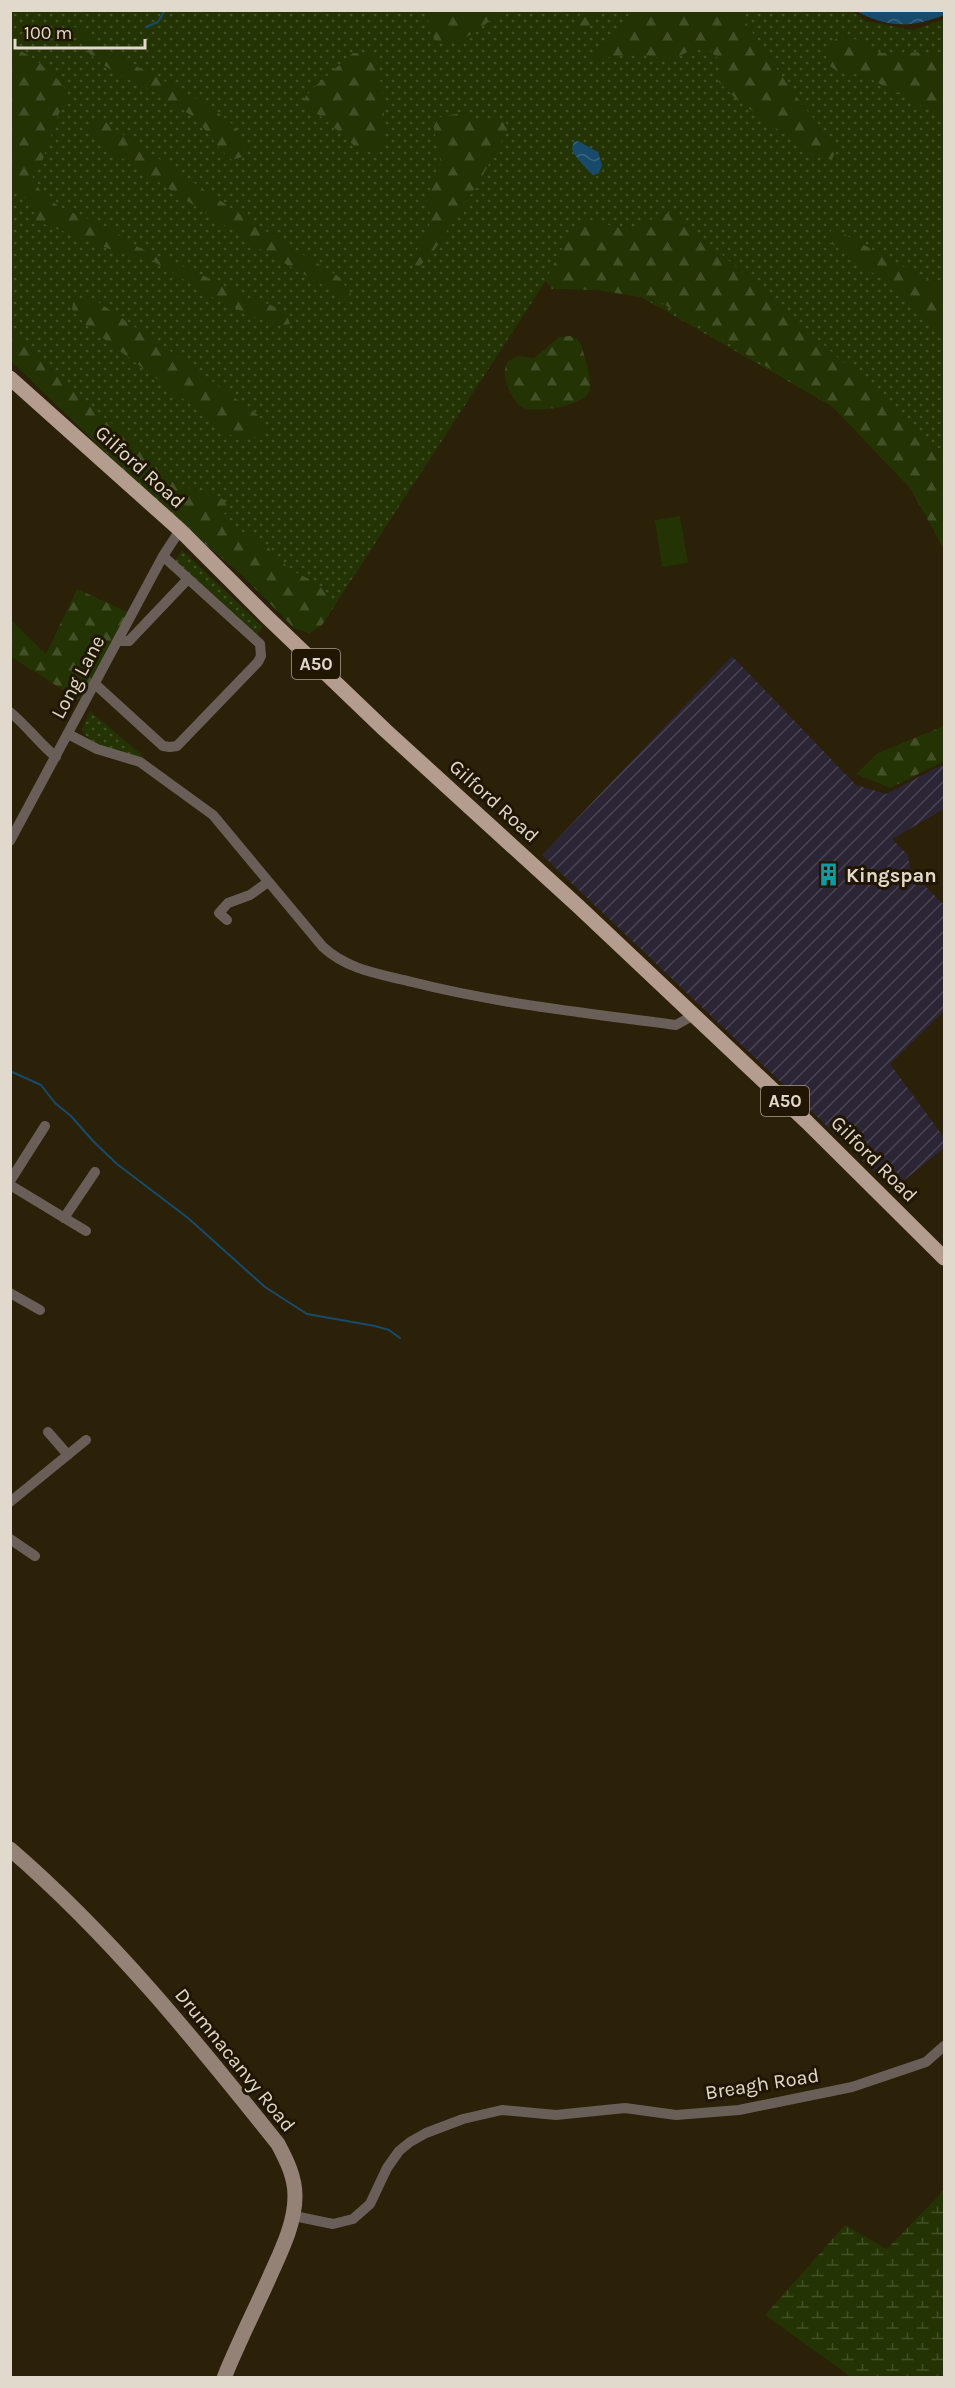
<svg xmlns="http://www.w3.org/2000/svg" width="955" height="2388" font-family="Karla,sans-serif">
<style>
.industrial{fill:url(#industrial-furrows)}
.grass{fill:url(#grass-dots)}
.forest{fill:url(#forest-firs)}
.wetland{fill:url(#wetland-marsh)}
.pitch{fill:#233303}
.water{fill:url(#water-waves)}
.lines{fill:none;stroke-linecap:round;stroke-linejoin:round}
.stream{stroke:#184b6b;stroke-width:2}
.street{stroke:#6a5f58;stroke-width:10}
.secondary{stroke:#948277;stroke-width:15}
.primary{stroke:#b49d8f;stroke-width:15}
.labels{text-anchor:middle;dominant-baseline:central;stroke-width:6;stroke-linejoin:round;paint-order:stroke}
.shield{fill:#211601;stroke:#a79f8f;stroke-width:1.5}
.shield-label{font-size:18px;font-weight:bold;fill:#e1dacc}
.street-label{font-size:20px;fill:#e1dacc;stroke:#211601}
.poi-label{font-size:20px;font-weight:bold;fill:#e1dacc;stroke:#211601;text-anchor:start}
</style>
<defs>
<pattern id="industrial-furrows" width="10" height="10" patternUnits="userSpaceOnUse" patternTransform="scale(1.5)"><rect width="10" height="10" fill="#2c2535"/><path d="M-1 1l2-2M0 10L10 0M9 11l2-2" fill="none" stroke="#4a4451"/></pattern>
<pattern id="grass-dots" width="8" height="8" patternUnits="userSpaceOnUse" patternTransform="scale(1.5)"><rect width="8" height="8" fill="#233303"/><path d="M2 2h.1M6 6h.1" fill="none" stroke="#435027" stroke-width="1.8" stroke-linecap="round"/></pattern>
<pattern id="forest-firs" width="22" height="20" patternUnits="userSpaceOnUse" patternTransform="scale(1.5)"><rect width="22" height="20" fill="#233303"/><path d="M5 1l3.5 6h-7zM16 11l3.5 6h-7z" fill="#435027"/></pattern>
<pattern id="wetland-marsh" width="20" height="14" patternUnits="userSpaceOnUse" patternTransform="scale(1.5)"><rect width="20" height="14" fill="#233303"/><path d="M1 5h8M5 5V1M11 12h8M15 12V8" fill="none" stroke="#435027"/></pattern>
<pattern id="water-waves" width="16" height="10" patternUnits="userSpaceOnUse" patternTransform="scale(1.5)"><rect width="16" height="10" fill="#184b6b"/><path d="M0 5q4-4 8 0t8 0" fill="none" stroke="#39647f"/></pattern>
</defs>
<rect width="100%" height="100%" fill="#2b2008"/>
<!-- industrial -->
<path class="industrial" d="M732 656 856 785 886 794 942 765 944 768V809L892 839 908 855 910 871 944 905V1011L890 1064 943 1136 944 1145 942 1150 893 1189 542 855Z"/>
<!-- grass -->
<path class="grass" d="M850 10 866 21 913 30 944 19V549L911 489 833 407 564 253 322 625 309 633 293 627 240 573 199 539 11 361 10 11Z
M182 550 263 627 256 636 174 562Z
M90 711 144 757C127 756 85 744 82 729Z"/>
<!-- forest -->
<path class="forest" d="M431 10H502V11C489 21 448 59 433 37 427 28 427 21 431 10Z
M584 10H606V11L584 30H578L574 22Z
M640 11H738L791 90 837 148 832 159H822L809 152 736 99 719 82 720 60 709 50H692L679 56 664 59 639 54 595 59 594 52Z
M73 26C88 33 107 50 123 59 155 77 205 100 231 123 240 131 246 144 245 156L232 160C216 148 205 126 192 116 178 107 163 97 149 89 118 73 84 62 73 26Z
M838 37 860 40 882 53 944 52V118L865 76 837 71 827 64 825 49Z
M10 47C27 50 64 80 69 96L59 113 43 159 32 175C43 209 82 214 109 228 117 232 124 239 132 244 158 258 186 266 212 280 228 288 241 296 258 301 270 304 287 310 290 324L283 325 258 319 214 298 148 258 128 256 36 221 31 202 19 194 11 182Z
M353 53H369L378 65 383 98 385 139 380 146 370 152 359 150 326 120 307 107 304 99 311 90Z
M466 112 478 119 500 118 508 130 479 182 429 258 419 266 411 265 414 254 429 232 430 212 427 206 432 178 441 163 433 124 440 117Z
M99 118 253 223 339 277 351 294 349 298C340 299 336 294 330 289L268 254 96 141 88 134 87 129 91 120Z
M673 211 922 432 944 463V549L911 489 833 407 657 300 598 290 552 289 545 281 573 228 588 219 626 230Z
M833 228 944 289V335L887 283 825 239Z
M83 297 95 300 176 355 258 415 265 430 261 438 232 436 87 326 72 310 73 303Z
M10 332 49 368 68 383 92 408 118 428 164 473 185 487 223 499 230 511 219 515 245 534 260 539 282 562 295 572 315 582 330 597 332 609 322 625 309 633 293 627 240 573 199 539 131 477 11 361Z
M570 336 577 339 581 344C584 357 592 376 590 390 586 406 534 414 522 407 515 403 512 394 508 388 504 378 503 371 508 361L518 356 534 358 559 337Z
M77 589 132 614 84 703 11 657 10 619 46 654Z
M944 726V761L890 788 856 774 878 753Z"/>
<!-- wetland -->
<path class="wetland" d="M944 2190V2377H851L765 2315 845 2225 887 2249Z"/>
<!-- pitch -->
<path class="pitch" d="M680 516 688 563 662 567 655 520Z"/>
<!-- water -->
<path class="water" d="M856 11H944V15C911 28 888 28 856 11Z
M578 141 598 152 602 165 599 173 593 175C589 172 575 156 573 152 571 148 573 145 574 142Z"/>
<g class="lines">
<!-- stream -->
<path class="stream" d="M146 27 158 22 165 10
M10 1071 41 1085 55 1103 71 1116 93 1141 117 1164 188 1218 265 1287 307 1314 375 1326 389 1330 400 1338"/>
<!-- street -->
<path class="street" d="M118 641H129L187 580
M95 684 163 746 170 747 177 746 258 662 261 656 260 644 163 556
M10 712C27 726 39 743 56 757
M68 734 97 749 140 762 213 815 323 947C348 970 380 974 412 982 499 1004 587 1013 676 1025L694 1015
M10 841 163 556 180 530
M227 920 219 913 228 903 250 895 268 882
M10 1181 45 1126
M10 1185 86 1231
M64 1218 95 1172
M10 1293 40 1310
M48 1432 68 1455
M10 1502 86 1440
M10 1539 35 1556
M294 2216 333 2224 353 2219 370 2204 387 2168 399 2151 410 2142 426 2133 463 2119 502 2110 556 2115 625 2108 676 2115 739 2110 852 2087 926 2062 944 2046"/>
<!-- secondary -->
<path class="secondary" d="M10 1849C111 1936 195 2040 278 2144 287 2161 295 2177 295 2196 295 2224 281 2251 270 2276 255 2310 238 2343 224 2378"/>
<!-- primary -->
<path class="primary" d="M10 378 180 530 267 617 385 730 578 906 807 1122 944 1258"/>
</g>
<!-- icons -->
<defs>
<symbol id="building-bare" viewBox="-9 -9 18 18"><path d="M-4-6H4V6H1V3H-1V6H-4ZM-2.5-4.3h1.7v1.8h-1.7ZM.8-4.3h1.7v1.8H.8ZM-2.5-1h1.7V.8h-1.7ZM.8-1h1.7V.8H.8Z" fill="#0f9aa8" stroke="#211601" stroke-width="2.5" paint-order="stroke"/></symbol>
</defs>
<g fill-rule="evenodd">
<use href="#building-bare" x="812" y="858" width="33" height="33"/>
</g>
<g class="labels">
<!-- shield labels -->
<g class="shield">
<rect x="292" y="649" width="48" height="30" rx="4.5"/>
<rect x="761" y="1086" width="48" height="30" rx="4.5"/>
</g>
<g class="shield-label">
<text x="316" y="664">A50</text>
<text x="785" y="1101">A50</text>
</g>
<!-- street labels -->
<g class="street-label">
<text transform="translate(140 467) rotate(42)">Gilford Road</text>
<text transform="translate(78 677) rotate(-62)">Long Lane</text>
<text transform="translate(494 801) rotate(42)">Gilford Road</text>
<text transform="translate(874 1159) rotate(45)">Gilford Road</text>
<text transform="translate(235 2060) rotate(51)">Drumnacanvy Road</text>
<text transform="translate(762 2084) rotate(-9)">Breagh Road</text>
</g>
<!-- poi labels -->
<g class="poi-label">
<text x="846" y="875">Kingspan</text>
</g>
</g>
<!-- border -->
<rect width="955" height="2388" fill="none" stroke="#e1dacc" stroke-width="24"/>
<!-- scale -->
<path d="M15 39v9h130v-9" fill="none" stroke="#e1dacc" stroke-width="3"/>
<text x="24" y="39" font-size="18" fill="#e1dacc" stroke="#211601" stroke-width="4.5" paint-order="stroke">100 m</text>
</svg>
